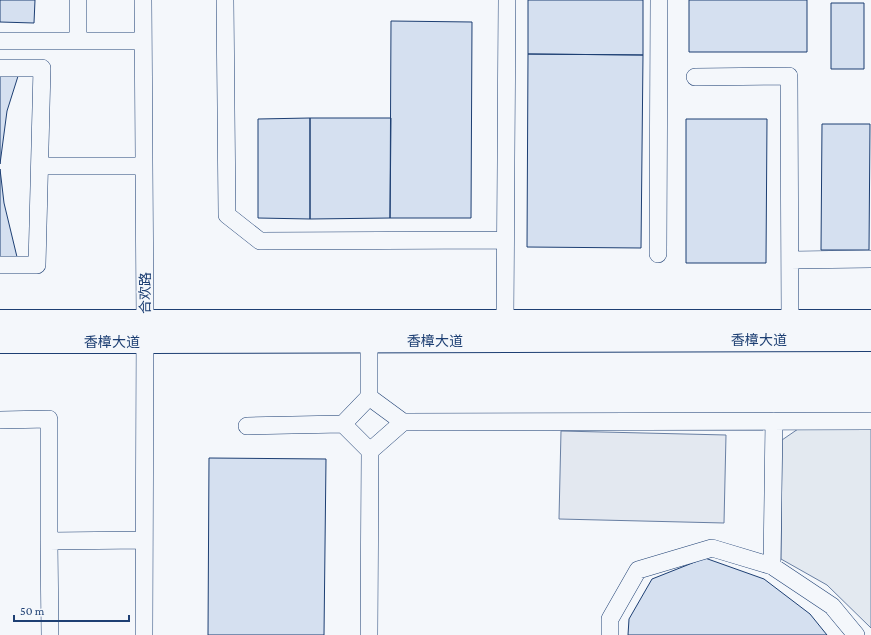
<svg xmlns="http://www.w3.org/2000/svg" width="871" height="635" font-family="'Crimson Pro','Noto Sans SC',serif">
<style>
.green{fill:#e3e9f0;stroke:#687fa3}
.parking{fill:#e3e8f0;stroke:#687fa3}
.building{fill:#d5e0f0;stroke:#1d3f73}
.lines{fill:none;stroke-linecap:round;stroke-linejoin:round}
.minor-casing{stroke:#1d3f73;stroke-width:18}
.major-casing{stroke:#1d3f73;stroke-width:24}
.minor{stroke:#f4f7fb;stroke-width:17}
.major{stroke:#f4f7fb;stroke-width:22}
.labels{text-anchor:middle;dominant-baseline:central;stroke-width:3;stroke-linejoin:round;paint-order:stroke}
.street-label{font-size:14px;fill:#1d3f73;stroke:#f4f7fb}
</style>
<rect width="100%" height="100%" fill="#f4f7fb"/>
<!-- green -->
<path class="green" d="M871 428V628L827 585 781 559 782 440 798 429Z"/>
<!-- parking -->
<path class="parking" d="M561 431 726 435 724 523 559 519Z"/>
<!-- building -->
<path class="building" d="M0 0H35L34 23 0 22Z
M528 0H643V55L528 54Z
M689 0H807V52H689Z
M831 3H864V69H831Z
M391 21 472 22 471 218H390Z
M528 54 643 55 641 248 527 247Z
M0 73H19L7 111 0 164Z
M310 118V219L258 218V119Z
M310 118H391L390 218 310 219Z
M686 119H767L766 263H686Z
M822 124H870L869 250H821Z
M0 169 4 203 17 257 0 258Z
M209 458 326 459 324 635H208Z
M705 558 764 579 810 614 827 635H628L629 619 652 579Z"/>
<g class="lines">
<defs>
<path id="minor" d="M143 0 145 321 144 635
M225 0 227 215 260 241 505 240
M0 41H143
M78 41V0
M0 68H42L37 265H0
M695 77 789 76 790 321
M40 166H144
M658 254 659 0
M790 260 871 259
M505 321 507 0
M369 341V397L403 422
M369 397 343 424 370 451
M0 420 49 419V541
M247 426 343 424
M772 566 774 421
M50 635 49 541 144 540
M369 635 370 451 403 422 871 421
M610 635V619L638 570 712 548 772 566 832 606 856 635"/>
<path id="major" d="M0 321H871
M0 342H145L871 340"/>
</defs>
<!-- minor casing -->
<use href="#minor" class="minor-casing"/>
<!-- major casing -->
<use href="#major" class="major-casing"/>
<!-- minor -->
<use href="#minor" class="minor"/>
<!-- major -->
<use href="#major" class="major"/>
</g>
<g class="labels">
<!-- street labels -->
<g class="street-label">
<text transform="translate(145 293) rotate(-90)">合欢路</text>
<text x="759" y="340">香樟大道</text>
<text x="435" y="341">香樟大道</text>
<text x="112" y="342">香樟大道</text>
</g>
</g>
<!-- scale -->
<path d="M14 615v6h115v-6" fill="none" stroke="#1d3f73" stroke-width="2"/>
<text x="20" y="615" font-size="12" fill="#1d3f73" stroke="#f4f7fb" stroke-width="3" paint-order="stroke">50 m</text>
</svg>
